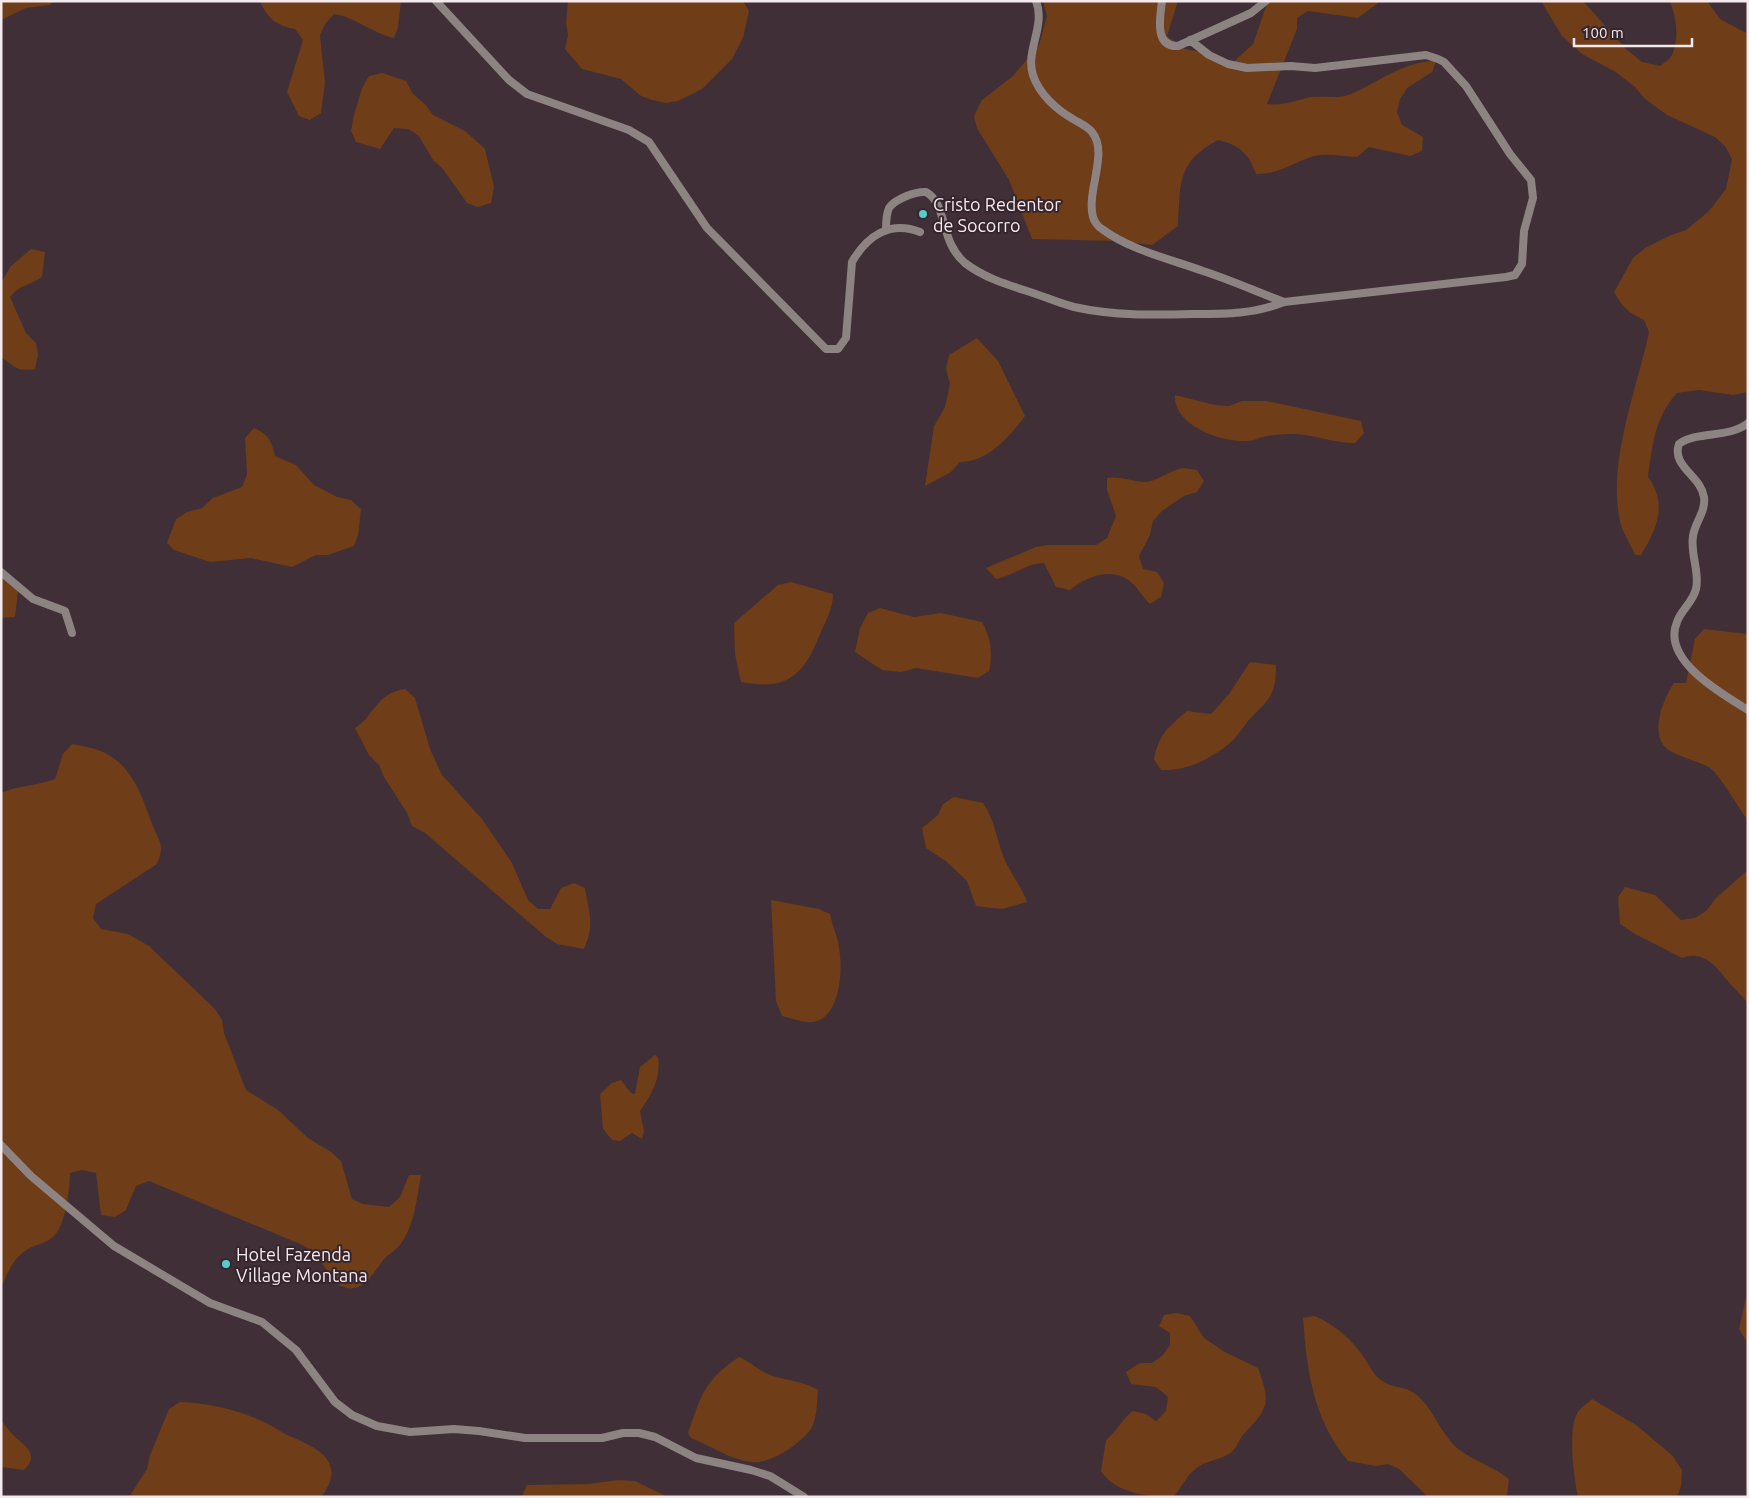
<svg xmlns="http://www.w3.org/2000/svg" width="1749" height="1498" font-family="Ubuntu,sans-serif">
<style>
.green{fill:#6f3d17}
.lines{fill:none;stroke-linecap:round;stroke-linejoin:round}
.street{stroke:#8d8383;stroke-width:8}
.poi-dot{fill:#53cdcb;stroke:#35252c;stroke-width:2}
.labels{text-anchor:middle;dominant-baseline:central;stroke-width:4;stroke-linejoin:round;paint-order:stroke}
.poi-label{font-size:18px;fill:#f4e9ed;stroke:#35252c;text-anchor:start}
</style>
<rect width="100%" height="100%" fill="#402f36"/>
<!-- green -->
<path class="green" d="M1 1H54L50 5 26 8 1 20Z
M260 1H401L398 27 394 38C372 33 357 18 334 14L325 24 320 35 325 83 321 113 310 120 299 116 287 92 303 40 295 29C278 26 267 19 260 1Z
M568 1H743L749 11 743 38 732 59 702 89 678 101 666 103 652 100 641 96 621 79 582 69 565 49 568 35 566 23Z
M1043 1H1178L1167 36 1185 49 1215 55 1230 65 1253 44 1268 1H1381L1358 18 1308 11 1297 18V29L1267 104C1284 106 1296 100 1312 97 1324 96 1340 99 1351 94 1379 82 1404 61 1436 61L1432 72 1407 88 1400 99 1397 112 1402 125 1423 137 1422 151 1410 156 1369 147 1357 157C1344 156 1327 153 1314 156 1291 163 1281 174 1256 174 1249 154 1240 145 1218 140 1176 163 1181 183 1178 226L1152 245 1120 241 1032 239 1009 180 977 128 974 116 982 100 1013 76 1039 45 1047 16Z
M1541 1H1583L1626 49 1642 62 1660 66C1664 63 1670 59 1672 55 1679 41 1677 15 1669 1H1707L1720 19 1748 34V392L1733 395 1699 390 1677 393C1655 417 1652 446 1648 477 1668 504 1657 529 1641 555H1635C1632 547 1625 536 1622 528 1604 470 1637 390 1649 332L1644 320C1629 313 1622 307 1614 292L1633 258 1645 248 1671 235 1686 230 1709 211 1726 189 1732 159 1725 146 1715 137 1667 115 1644 98 1635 87 1614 71 1582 54 1562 36Z
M382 73 406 81 413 94 425 104 433 115 465 131 485 149 494 187 491 203 478 207 467 203 443 169 433 160 419 136 408 129 394 128 380 149 356 142 351 131 354 115 362 88 369 76Z
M31 249 45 252 42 277C29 286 21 284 10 297L26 333 36 343 38 355 35 369C17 372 15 367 1 357V283L11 266Z
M977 338 998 361 1025 416C1009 437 988 462 960 462L951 472 925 486 934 426 945 407 950 384 946 369 949 355Z
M1175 395 1215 405 1229 406 1242 401H1266L1361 421 1364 433 1355 443C1335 443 1317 436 1298 434 1286 434 1274 434 1263 437 1258 438 1253 441 1248 441 1222 443 1173 426 1175 395Z
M254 428C268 434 272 441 275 456L296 465 314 485 337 497 351 500 361 509 358 535 354 546 328 555H316L292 567 251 558 210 562 174 550 167 543 176 519 187 512 202 508 213 498 242 487 247 474 245 438Z
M1183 468 1197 470 1204 481 1197 492 1184 496 1162 511 1153 521 1150 535 1139 556 1143 569 1157 572 1164 583 1161 597 1150 604C1143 598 1139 589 1132 583 1113 566 1087 576 1070 590L1056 587 1044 563C1026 563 1014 576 996 579L986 568 1036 547 1048 545H1096L1107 538 1116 516 1107 490V478C1123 476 1132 482 1146 482 1157 481 1170 470 1183 468Z
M1 578 18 591 15 617 1 618Z
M791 582 833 594C833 609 826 620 820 634 804 675 788 691 741 682L735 654 734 623 778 585Z
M880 608 914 617 941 613 982 622C991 638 993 653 989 671L978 678 916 668 901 672 882 670 855 652 860 628 868 613Z
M1704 629 1748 634V821C1740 810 1720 775 1710 768 1699 761 1674 756 1665 747 1650 730 1664 698 1674 683H1686L1695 639Z
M1250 662 1276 665C1276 698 1268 699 1248 721 1242 728 1238 736 1231 742 1211 759 1188 771 1161 770L1154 759C1159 734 1168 727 1187 711L1211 714 1229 694Z
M405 689 415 698 430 749 442 775 482 819 512 863 528 900 538 909H550L561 888 574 883 585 888C589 913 595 924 584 949L557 944 546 937 425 833 412 826 407 813 384 777 379 765 369 755 355 728C376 714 375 694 405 689Z
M72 744C80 746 90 747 98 750 130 761 141 793 151 821 158 841 166 843 157 864L96 904 93 918 101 929 128 934 149 946 215 1009 222 1020 224 1033 246 1090 278 1110 308 1138 331 1152 341 1161 352 1199 363 1204 389 1207 400 1197 409 1175H421C417 1197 415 1223 402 1242 396 1251 386 1255 381 1263 370 1278 360 1296 339 1285L311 1250 300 1244 149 1181 136 1186 126 1210 115 1217 101 1215 96 1173 82 1170 70 1173C70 1189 66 1224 54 1236 47 1243 38 1244 30 1248 14 1256 8 1272 1 1288V793C18 785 37 786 55 779L63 754Z
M954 797 983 803C997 823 997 847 1009 868 1015 880 1023 889 1027 902L1002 909 976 906 967 881 947 862 926 848 922 828 938 815 943 804Z
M1748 870V1004C1743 997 1738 992 1732 986 1718 970 1706 949 1682 958L1635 934 1620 924 1618 897 1625 887 1655 895 1681 920 1695 918 1706 911 1716 898Z
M771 900 819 909 830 914C832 925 838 937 839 948 843 969 841 1018 813 1022 804 1023 791 1018 782 1016L776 1001Z
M655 1055 658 1057C661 1079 652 1094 640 1111L644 1131 642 1139 632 1133 620 1141 612 1140 603 1129 600 1094 612 1083 621 1080 631 1093 635 1094 640 1067Z
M1748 1288V1344L1739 1329Z
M1176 1313 1190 1316 1204 1338 1225 1352 1258 1368C1271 1404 1269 1407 1243 1435 1236 1444 1238 1449 1227 1455 1218 1460 1206 1461 1198 1467 1187 1474 1183 1486 1174 1496 1149 1498 1115 1493 1101 1471L1106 1440C1117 1431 1122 1420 1132 1411L1146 1414 1156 1421 1166 1411 1168 1397 1156 1387 1131 1384 1126 1372 1140 1363H1152L1163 1355 1170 1345V1333L1159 1326 1164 1315Z
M1314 1316C1333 1323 1354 1341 1365 1359 1371 1368 1374 1376 1384 1382 1397 1390 1409 1385 1421 1399 1434 1412 1443 1436 1457 1448 1473 1461 1493 1466 1509 1479L1507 1497H1428L1399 1469 1388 1464 1376 1466 1348 1461C1313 1419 1307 1371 1303 1318Z
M739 1357C751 1362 760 1372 773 1376 789 1381 803 1381 818 1390 817 1401 817 1415 813 1425 806 1441 770 1465 752 1462 731 1460 711 1446 691 1438L688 1433C701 1396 704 1380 739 1357Z
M1592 1399 1636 1425 1673 1456 1682 1470 1681 1486 1677 1497H1578C1574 1478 1567 1428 1578 1412 1581 1407 1588 1403 1592 1399Z
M180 1402C211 1403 244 1411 272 1426 276 1428 280 1431 285 1434 313 1446 350 1460 321 1497H129L147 1469 150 1455 169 1409Z
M1 1420C5 1425 9 1431 14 1436 26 1447 40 1454 24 1470L1 1467Z
M618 1480 635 1481 668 1497 522 1496 527 1485 589 1484Z"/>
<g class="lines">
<!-- street -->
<path class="street" d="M436 1 509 80 527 94 629 130 649 142 707 228 826 349H838L846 338 852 262C867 236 890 220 920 232
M1036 1C1046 26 1025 51 1033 75 1039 94 1057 110 1073 119 1079 123 1087 126 1092 132 1109 153 1086 191 1093 217 1094 221 1098 227 1102 229 1130 250 1170 259 1203 271 1231 280 1257 292 1284 302
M1162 1C1160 18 1154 47 1178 46L1251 13 1266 1
M886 229C886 222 886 215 889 208 895 199 916 191 926 192 948 204 939 241 965 263 983 277 1005 284 1027 291 1043 296 1058 303 1074 307 1115 316 1153 315 1195 314 1227 314 1254 314 1284 302L1506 277 1515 275 1522 264 1524 231 1533 198 1531 180 1510 154 1466 86 1444 62 1438 59 1426 55 1315 68 1291 66 1247 68 1228 64 1209 55 1190 40
M1748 423C1728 439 1699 430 1679 444 1671 466 1701 476 1704 497 1706 512 1695 522 1693 536 1690 554 1700 572 1696 589 1693 602 1681 610 1677 622 1661 660 1722 694 1748 710
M1 572 33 599 65 611 72 633
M1 1145 31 1176 114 1246 210 1303 262 1322 296 1350 335 1402 352 1415 377 1426 410 1432 454 1429 479 1431 525 1438H602L623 1433H639L655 1437 696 1458 751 1470 770 1476 804 1497"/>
</g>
<!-- markers -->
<g class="poi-dot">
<circle cx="923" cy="214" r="5"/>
<circle cx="226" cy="1264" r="5"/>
</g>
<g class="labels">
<!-- poi labels -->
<g class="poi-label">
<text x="933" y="204">Cristo Redentor<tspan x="933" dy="21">de Socorro</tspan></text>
<text x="236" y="1254">Hotel Fazenda<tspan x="236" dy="21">Village Montana</tspan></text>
</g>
</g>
<!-- border -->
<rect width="1749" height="1498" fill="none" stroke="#f4e9ed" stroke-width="5"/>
<!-- scale -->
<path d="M1574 38v8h118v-8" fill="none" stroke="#f4e9ed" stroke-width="2.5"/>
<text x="1582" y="38" font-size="15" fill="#f4e9ed" stroke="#35252c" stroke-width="4" paint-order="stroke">100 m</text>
</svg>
